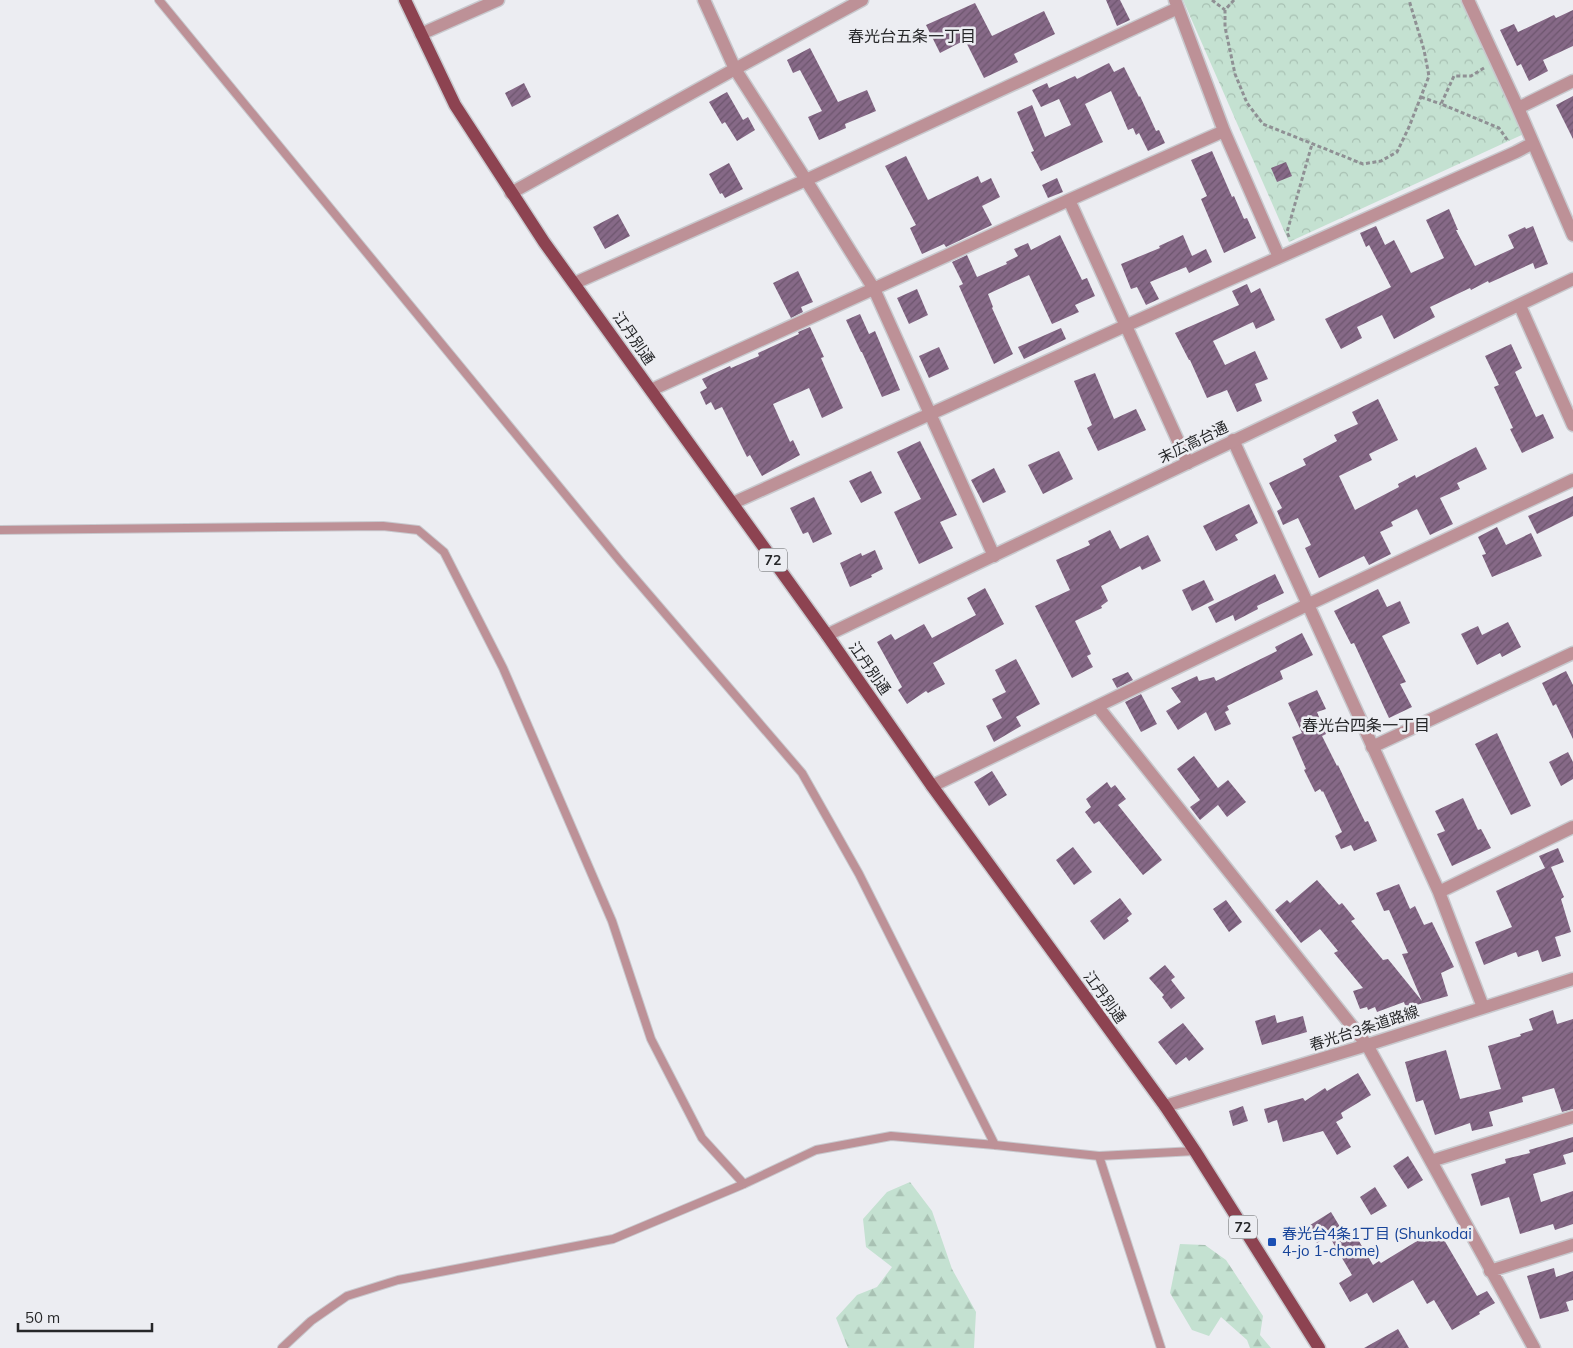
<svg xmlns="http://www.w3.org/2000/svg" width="1573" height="1348" font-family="Mulish,'Noto Sans JP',sans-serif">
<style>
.forest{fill:url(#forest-firs)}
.park{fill:url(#park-crowns)}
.building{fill:url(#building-hatch)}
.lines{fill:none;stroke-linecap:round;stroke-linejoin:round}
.service-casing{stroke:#c8c9ce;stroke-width:10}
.minor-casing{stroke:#c8c9ce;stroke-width:15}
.tertiary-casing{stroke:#c8c9ce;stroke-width:15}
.primary-casing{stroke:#c8c9ce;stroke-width:15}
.path{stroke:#8f9094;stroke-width:3;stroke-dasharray:4 2.5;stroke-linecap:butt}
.service{stroke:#bd9197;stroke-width:8}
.minor{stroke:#bd9197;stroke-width:12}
.tertiary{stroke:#bd9197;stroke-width:12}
.primary{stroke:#8d4351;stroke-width:12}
.transit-dot{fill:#1a4fb4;stroke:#ecedf2;stroke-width:2}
.labels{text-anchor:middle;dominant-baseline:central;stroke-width:5;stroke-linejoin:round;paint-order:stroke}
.shield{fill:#ecedf2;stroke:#616265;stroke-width:1}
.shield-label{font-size:14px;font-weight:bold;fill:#262729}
.street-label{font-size:15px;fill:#262729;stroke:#ecedf2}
.transit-label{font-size:15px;fill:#164399;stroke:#ecedf2;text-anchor:start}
.neighbourhood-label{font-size:16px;fill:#262729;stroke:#ecedf2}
</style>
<defs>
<pattern id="forest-firs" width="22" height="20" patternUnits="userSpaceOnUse" patternTransform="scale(1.25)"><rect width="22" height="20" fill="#c4e1d1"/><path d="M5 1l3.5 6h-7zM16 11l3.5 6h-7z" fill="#a8c1b3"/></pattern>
<pattern id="park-crowns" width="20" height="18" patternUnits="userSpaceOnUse" patternTransform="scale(1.25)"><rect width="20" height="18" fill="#c4e1d1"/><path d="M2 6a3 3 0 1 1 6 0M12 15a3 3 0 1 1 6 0" fill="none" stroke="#a8c1b3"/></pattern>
<pattern id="building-hatch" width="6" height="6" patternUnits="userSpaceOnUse" patternTransform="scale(1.25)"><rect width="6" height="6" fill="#866987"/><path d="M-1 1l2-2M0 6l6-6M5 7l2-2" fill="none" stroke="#6d566e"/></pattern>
</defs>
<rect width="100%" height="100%" fill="#ecedf2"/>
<!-- forest -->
<path class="forest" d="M910 1182 932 1211 952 1269 976 1312 974 1348H848L836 1318 857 1295 877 1287 892 1267 866 1247 863 1219 887 1192Z
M1180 1244 1205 1245 1226 1260 1263 1316 1260 1335 1271 1348H1250L1247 1340 1221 1317 1209 1336 1192 1330 1170 1293Z"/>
<!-- park -->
<path class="park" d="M1183 0H1467L1526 133 1289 242Z"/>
<!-- building -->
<path class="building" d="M1106 0H1120L1130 20 1117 26Z
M975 3 992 36 1044 11 1055 34 1014 54 1018 62 984 78 965 40 940 53 926 25Z
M1573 10V46L1543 60 1548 71 1529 81 1521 64 1517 66 1500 30 1514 24 1518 32 1554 15 1556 18Z
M810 48 838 102 867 90 876 111 845 124 846 128 819 140 808 117 822 111 800 70 793 73 787 60Z
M1109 63 1114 72 1124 67 1139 97 1140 96 1156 131 1159 130 1165 143 1148 151 1139 133 1136 135 1133 128 1128 130 1111 91 1085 104 1103 142 1041 171 1031 152 1034 151 1017 112 1032 105 1045 137 1071 125 1059 99 1041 107 1032 90 1047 83 1049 88 1075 76 1077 79Z
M524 83 531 97 512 107 505 93Z
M727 92 743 120 748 117 755 130 737 141 725 122 722 124 709 102Z
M1573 96V139L1556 105Z
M1212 151 1232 197 1234 196 1244 219 1247 218 1256 238 1224 253 1201 199 1207 196 1191 160Z
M906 156 928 200 978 176 981 183 991 178 1000 197 982 206 992 225 946 247 944 244 922 254 910 228 916 225 885 166Z
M1286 162 1292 176 1277 182 1271 168Z
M729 163 743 189 725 198 722 193 720 194 709 174Z
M1057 178 1063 192 1048 198 1042 185Z
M1449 209 1458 230H1456L1475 266 1514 248 1508 235 1525 227 1526 229 1533 226 1548 264 1535 269 1533 263 1489 283 1488 281 1471 290 1470 288 1430 307 1435 317 1394 339 1382 315 1357 327 1362 338 1341 349 1325 319 1391 287 1369 245 1366 247 1360 233 1376 226 1385 245 1394 240 1411 273 1444 258 1426 220Z
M618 214 630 236 605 249 593 227Z
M1060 235 1082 280 1087 278 1095 296 1075 305 1079 312 1052 324 1029 275 988 294 993 307 992 308 1013 354 994 364 959 286 963 284 952 262 967 255 977 277 1007 264 1006 262 1018 256 1014 249 1028 243 1031 250Z
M1183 235 1192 256 1206 249 1212 262 1189 273 1186 267 1150 282 1159 299 1146 305 1137 287 1131 289 1121 264 1160 248 1159 246Z
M798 271 813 302 801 307 803 312 791 318 773 283Z
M1247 284 1251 293 1260 288 1275 320 1256 329 1253 322 1213 341 1225 365 1255 351 1268 379 1255 384 1262 401 1237 412 1227 390 1207 398 1190 360H1189L1175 333 1239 305 1232 291Z
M917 289 928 315 909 324 897 298Z
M860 314 869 334 875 331 900 390 882 397 862 352H861L846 320Z
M810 327 824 357 821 358 843 408 822 418 809 388 773 404 790 442 793 440 800 455 762 476 750 455 747 457 722 407 715 410 711 402 706 405 700 392 707 388 702 379 730 366 731 368 759 356 758 353 799 334 798 332Z
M1061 328 1066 339 1024 359 1018 347Z
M1511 344 1522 368 1515 372 1536 417 1543 414 1554 438 1522 453 1510 429 1513 428 1494 387 1499 385 1485 356Z
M939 347 949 369 929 378 919 356Z
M1095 373 1114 419 1136 409 1146 430 1098 451 1087 428 1092 425 1074 381Z
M1378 399 1398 440 1369 454 1372 460 1339 476 1355 510 1399 487 1398 484 1415 475 1416 478 1476 447 1487 469 1457 483 1460 489 1440 498 1453 524 1430 535 1417 509 1391 522 1393 526 1380 532 1391 554 1369 565 1364 556 1319 578 1305 548 1311 545 1298 518 1283 525 1277 511 1282 508 1269 483 1306 465 1303 459 1337 441 1334 435 1358 424 1352 412Z
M920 441 957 515 940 522 953 548 919 564 894 512 921 499 897 452Z
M1059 451 1073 479 1043 494 1028 465Z
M994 468 1006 492 983 503 971 480Z
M871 471 882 493 861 503 849 481Z
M1573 496V516L1537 534 1528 516Z
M814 497 832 534 813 543 808 532 803 534 790 508Z
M1249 504 1258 523 1235 535 1238 540 1216 551 1203 526Z
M1497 527 1506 545 1531 533 1542 556 1492 577 1482 555 1486 554 1478 537Z
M1110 530 1120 549 1148 535 1161 561 1142 570 1140 566 1101 586 1108 601 1101 606 1102 608 1075 621 1091 654 1087 656 1093 667 1072 678 1035 606 1070 590 1056 560 1090 545 1088 541Z
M875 550 883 569 871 575 872 577 850 587 840 563 861 553 862 556Z
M1275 574 1284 593 1257 606 1258 609 1235 621 1233 615 1216 623 1208 607Z
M1204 580 1214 600 1192 611 1182 590Z
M985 588 1004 624 933 663 945 684 928 693 926 691 907 704 898 690 902 687 877 642 891 634 895 640 924 624 932 638 976 615 967 598Z
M1378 589 1387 607 1400 601 1410 623 1382 636 1406 682 1400 684 1412 707 1389 718 1354 643 1351 644 1334 611Z
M1508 622 1521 647 1502 657 1500 653 1477 665 1461 634 1478 626 1482 635Z
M1302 633 1313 655 1280 671 1283 679 1227 706 1229 710 1225 712 1231 724 1215 731 1206 712 1178 730 1166 711 1181 702 1171 688 1197 676 1199 681 1214 677 1216 681 1277 651 1275 647Z
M1016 659 1040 704 1016 717 1021 726 994 742 986 726 1002 718 992 699 1006 692 995 670Z
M1566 671 1573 685V739L1556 704 1553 706 1542 683Z
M1128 672 1133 680 1117 688 1112 679Z
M1317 690 1326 709 1317 712 1326 734 1322 736 1337 766 1338 765 1365 822 1368 821 1377 841 1354 851 1351 845 1341 849 1335 836 1342 832 1323 791 1322 792 1320 789 1315 792 1304 770 1306 769 1292 737 1302 733 1288 703Z
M1141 694 1157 724 1141 732 1125 702Z
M1497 733 1531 806 1511 815 1475 744Z
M1568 752 1573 762V779L1561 786 1549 762Z
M1194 756 1218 788 1228 780 1246 802 1227 817 1218 805 1200 820 1190 807 1200 800 1177 769Z
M992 771 1007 795 989 806 974 782Z
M1107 782 1111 788 1115 785 1126 799 1118 805 1162 860 1143 875 1099 821 1094 824 1085 812 1091 807 1086 799Z
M1463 798 1478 830 1481 829 1491 848 1452 866 1437 834 1445 831 1435 811Z
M1073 847 1092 872 1074 885 1056 860Z
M1558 848 1564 862 1551 867 1564 897 1561 899 1571 932 1555 937 1561 956 1542 962 1538 950 1518 957 1516 952 1484 965 1475 942 1512 927 1496 891 1545 868 1539 856Z
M1317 880 1339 905 1342 903 1355 919 1351 921 1383 960 1388 959 1422 1001 1402 954 1408 953 1389 910 1384 911 1376 893 1399 884 1410 909 1415 906 1424 925 1432 922 1454 967 1441 973 1448 996 1406 1008 1404 1002 1377 1012 1375 1007 1368 1010 1367 1007 1360 1009 1353 991 1363 988 1334 953 1338 951 1320 929 1301 943 1275 910 1287 900 1290 903Z
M1120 898 1132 914 1127 918 1129 921 1104 940 1090 921Z
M1226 900 1242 922 1229 932 1213 909Z
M1165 965 1175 977 1171 980 1185 998 1171 1009 1162 997 1164 995 1149 978Z
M1553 1010 1557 1024 1573 1019V1109L1562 1112 1554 1088 1522 1097 1523 1102 1489 1112 1493 1126 1472 1131 1470 1123 1435 1135 1423 1100 1416 1102 1405 1062 1446 1050 1460 1099 1501 1089 1488 1046 1521 1036 1520 1034 1533 1030 1529 1019Z
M1275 1015 1277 1023 1303 1016 1307 1032 1262 1045 1255 1021Z
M1183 1023 1204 1049 1189 1061 1186 1057 1176 1065 1158 1042Z
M1358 1073 1371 1095 1341 1113 1343 1118 1336 1122 1351 1147 1337 1155 1323 1131 1283 1142 1277 1120 1268 1123 1264 1109 1303 1098 1305 1101 1325 1088 1327 1091Z
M1243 1106 1248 1121 1233 1126 1229 1111Z
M1573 1137V1152L1563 1155 1566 1164 1533 1174 1541 1202 1573 1191V1224L1555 1230 1553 1224 1520 1234 1509 1197 1481 1206 1471 1174 1506 1163 1505 1159 1530 1153 1529 1150Z
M1408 1156 1423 1180 1408 1189 1393 1166Z
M1375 1187 1387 1206 1371 1215 1360 1197Z
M1331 1212 1348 1240 1356 1236 1373 1265 1379 1261 1381 1263 1422 1238 1424 1242 1440 1233 1477 1296 1487 1291 1495 1303 1479 1312 1480 1314 1452 1330 1434 1300 1427 1304 1413 1280 1373 1303 1367 1293 1350 1302 1339 1283 1352 1275 1329 1236 1317 1243 1307 1227Z
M1554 1268 1556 1277 1573 1271V1300L1566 1302 1569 1311 1540 1319 1527 1276Z
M1398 1329 1409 1348H1364Z"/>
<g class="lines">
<defs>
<path id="service" d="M159 0 620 561 802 773 859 874 995 1145
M0 530 383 526 418 530 444 552 503 668 612 921 651 1039 702 1138 744 1184
M1099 1156 1161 1348
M282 1348 311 1321 347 1296 398 1280 613 1239 744 1184 816 1150 891 1136 995 1145 1099 1156 1195 1151"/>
<path id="minor" d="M704 0 735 69 806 180 874 289 994 556
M1175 0 1224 131 1279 257
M1468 0 1518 108 1573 235
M421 34 498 0
M1518 108 1573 81
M511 193 735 69 862 0
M1069 200 1188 463
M575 283 806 180 1178 8
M1520 306 1573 425
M651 390 1069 200 1224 131
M1233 440 1439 892 1483 1007
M733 503 1125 326 1516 152 1533 143
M1098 707 1367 1045 1534 1348
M1372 747 1573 653
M932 786 1307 605 1573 480
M1439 892 1573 827
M1165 1106 1367 1045 1573 979
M1431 1161 1573 1117
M1490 1271 1573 1245"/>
<path id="tertiary" d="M827 635 1573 279"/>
<path id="primary" d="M405 0 455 105 544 242 827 635 932 786 1165 1106 1195 1151 1319 1348"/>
</defs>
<!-- service casing -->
<use href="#service" class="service-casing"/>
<!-- minor casing -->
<use href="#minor" class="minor-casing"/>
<!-- tertiary casing -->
<use href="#tertiary" class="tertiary-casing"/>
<!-- primary casing -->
<use href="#primary" class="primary-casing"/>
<!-- path -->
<path class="path" d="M1212 0 1225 10
M1234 0 1225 10V27L1235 74 1247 103 1263 124 1363 164 1381 161 1397 152 1409 127 1429 76 1424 50 1409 0
M1484 68 1471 76H1454L1441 104 1499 128 1508 141
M1421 97 1441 104
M1289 237 1287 232 1312 144"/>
<!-- service -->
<use href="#service" class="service"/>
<!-- minor -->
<use href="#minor" class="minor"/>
<!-- tertiary -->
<use href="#tertiary" class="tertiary"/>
<!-- primary -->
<use href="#primary" class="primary"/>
</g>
<!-- markers -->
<rect class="transit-dot" x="1267" y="1237" width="10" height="10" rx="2.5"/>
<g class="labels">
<!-- shield labels -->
<g class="shield">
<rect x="759" y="548.5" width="28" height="23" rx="4"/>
<rect x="1229" y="1215.5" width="28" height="23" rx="4"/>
</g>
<g class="shield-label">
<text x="773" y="560">72</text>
<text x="1243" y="1227">72</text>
</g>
<!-- street labels -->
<g class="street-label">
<text transform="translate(634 338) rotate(55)">江丹別通</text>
<text transform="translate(1193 442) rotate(-26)">末広高台通</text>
<text transform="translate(870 668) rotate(55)">江丹別通</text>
<text transform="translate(1105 997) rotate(54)">江丹別通</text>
<text transform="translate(1364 1028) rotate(-18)">春光台3条道路線</text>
</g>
<!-- transit labels -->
<g class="transit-label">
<text x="1282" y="1233">春光台4条1丁目 (Shunkodai<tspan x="1282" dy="17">4-jo 1-chome)</tspan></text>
</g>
<!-- neighbourhood labels -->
<g class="neighbourhood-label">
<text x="912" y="36">春光台五条一丁目</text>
<text x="1366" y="725">春光台四条一丁目</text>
</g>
</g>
<!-- scale -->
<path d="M18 1323v8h134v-8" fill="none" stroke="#262729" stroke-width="2.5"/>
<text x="25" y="1323" font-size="15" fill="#262729" stroke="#ecedf2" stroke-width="4" paint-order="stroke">50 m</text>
</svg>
